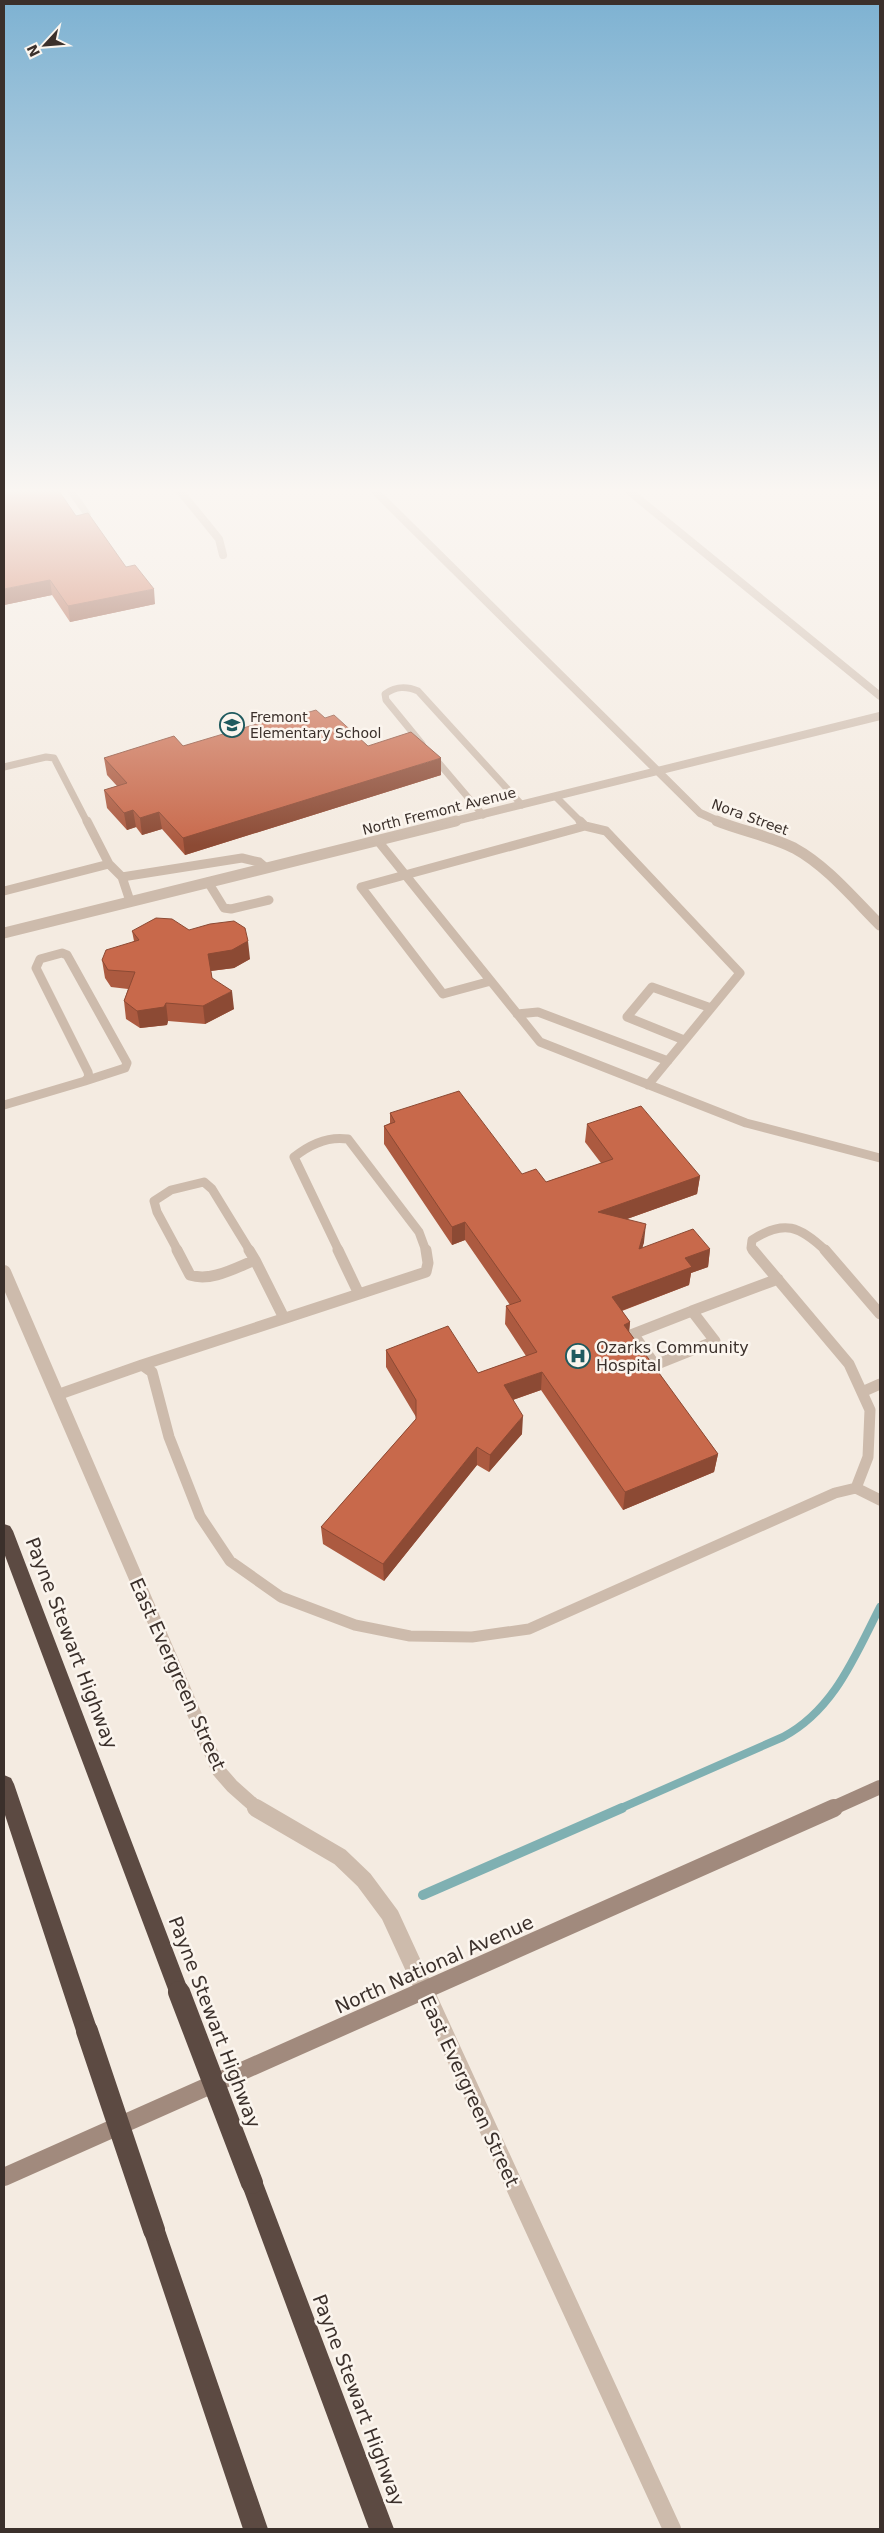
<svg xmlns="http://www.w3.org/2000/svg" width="884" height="2533" font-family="'DejaVu Sans',sans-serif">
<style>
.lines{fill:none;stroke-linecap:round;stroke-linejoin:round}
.stream-far1{stroke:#7fb0b2;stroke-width:8}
.stream{stroke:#7fb0b2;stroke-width:10}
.lane-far2{stroke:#cdbbac;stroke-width:7}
.lane-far1{stroke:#cdbbac;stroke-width:9}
.lane{stroke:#cdbbac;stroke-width:11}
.street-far3{stroke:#cdbbac;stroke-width:8}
.street-far2{stroke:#cdbbac;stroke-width:11}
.street-far1{stroke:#cdbbac;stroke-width:14}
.street{stroke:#cdbbac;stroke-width:18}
.secondary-far1{stroke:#a18a7d;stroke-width:14}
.secondary{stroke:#a18a7d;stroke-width:18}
.highway{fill:#5c4a42;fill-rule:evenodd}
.highway-bridge{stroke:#5c4a42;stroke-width:22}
.wall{fill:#ac5a40}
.shaded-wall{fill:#8c4a34}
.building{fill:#c8694b;stroke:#8c4a34}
.labels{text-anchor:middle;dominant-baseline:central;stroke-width:5;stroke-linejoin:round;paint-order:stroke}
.far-poi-label{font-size:14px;fill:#3b302b;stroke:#fbf5ee;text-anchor:start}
.far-street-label{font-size:14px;fill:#3b302b;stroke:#fbf5ee}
.poi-label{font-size:16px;fill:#3b302b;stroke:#fbf5ee;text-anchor:start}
.near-street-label{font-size:19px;fill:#3b302b;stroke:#fbf5ee}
</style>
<rect width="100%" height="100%" fill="#f4ebe1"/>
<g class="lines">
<!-- stream-far1 -->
<path class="stream-far1" d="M619 1809 783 1737C834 1710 855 1656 880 1607"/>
<!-- stream -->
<path class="stream" d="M423 1895 622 1808"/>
<!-- lane-far2 -->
<path class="lane-far2" d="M71 491 87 514
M422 744 386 700 385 694C396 686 406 686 418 691L522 805
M432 755 483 815
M4 767 46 757 54 758 87 822
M556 797 581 822"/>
<!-- lane-far1 -->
<path class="lane-far1" d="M87 821 109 864
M580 821 585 826 606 831 740 973 648 1085
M378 841 540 1042 746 1123 880 1158
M122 877 242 858 259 862 266 868
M208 882 224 908 231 909 269 900
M4 891 109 864 122 877 130 901
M62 953 67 955 127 1063 125 1068 85 1081 89 1077 88 1072 36 968 40 959Z
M491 981 443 994 361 887 585 826
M517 1014 538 1012 668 1061
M684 1040 627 1017 652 987 711 1008
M4 1105 85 1081
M178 1251 157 1212 154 1201 171 1190 204 1182 212 1189 250 1251
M339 1251 294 1157C309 1145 328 1136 348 1139L419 1232 426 1251
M754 1251 751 1248 752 1240C784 1219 800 1226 826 1251"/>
<!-- lane -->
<path class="lane" d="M177 1250 190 1275C211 1282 235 1268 255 1260
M249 1250 255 1260
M338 1250 359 1294
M753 1250 849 1364 870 1410 868 1457 856 1488
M825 1250 880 1314
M255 1260 284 1318
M359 1294 426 1272 428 1263 426 1250
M692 1311 715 1341 655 1365 633 1334Z
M692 1311 778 1279
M142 1365 359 1294
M862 1392 880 1384
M57 1395 142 1365 152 1372 169 1437 200 1516 230 1561 281 1597 355 1625 410 1636 472 1637 529 1629 835 1493 856 1488 880 1500"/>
<!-- street-far3 -->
<path class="street-far3" d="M180 491 219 539 223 555
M375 491 700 813 720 822
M629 491 880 696
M878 491 880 493
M451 822 880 716"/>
<!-- street-far2 -->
<path class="street-far2" d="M717 821C742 831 770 836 794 848 827 866 853 898 880 925
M4 933 456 821"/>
<!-- street-far1 -->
<path class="street-far1" d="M4 1272 219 1771 232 1786 258 1809"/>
<!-- street -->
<path class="street" d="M256 1808 340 1857 364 1880 390 1915 672 2529"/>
<!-- secondary-far1 -->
<path class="secondary-far1" d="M831 1809 880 1787"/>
<!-- secondary -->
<path class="secondary" d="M4 2177 834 1808"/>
<!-- highway -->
<path class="highway" d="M4 1524 10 1526 13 1531 189 1992 186 1999 179 2002 172 1999 169 1992 4 1553Z
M4 1775 11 1778 14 1784 98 2031 94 2038 87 2042 80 2038 76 2031 4 1812Z
M252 2172 260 2175 263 2183 394 2529H369L241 2183 244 2175Z
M154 2219 162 2222 165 2230 268 2529H243L143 2230 146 2222Z"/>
<!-- highway-bridge -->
<path class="highway-bridge" d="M179 1992 252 2183
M87 2031 154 2230"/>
</g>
<!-- wall -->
<path class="wall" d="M76 516 126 567 155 604 70 622 52 595 4 605Z
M325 718 368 746 441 775 185 855 162 829 142 835 136 827 127 830 107 808 104 790 117 786 107 775 104 758 183 746 273 723Z
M189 930 250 959 234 968 211 971 212 978 234 1009 205 1024 168 1021 167 1025 140 1028 126 1019 124 1001 128 989 111 987 105 978 102 960 134 941 132 931Z
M390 1113 522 1174 546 1182 601 1163 585 1142 587 1124 700 1176 697 1194 627 1219 644 1242 642 1248 710 1249 708 1267 691 1273 689 1285 622 1311 630 1322 629 1333 718 1454 714 1472 623 1510 541 1390 513 1400 522 1434 489 1472 477 1465 384 1581 323 1544 321 1527 416 1419V1417L386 1367V1350L478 1373 526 1356 505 1324 506 1306 510 1305 465 1240 452 1245 384 1144V1126L390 1123Z"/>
<!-- shaded-wall -->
<path class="shaded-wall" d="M50 580 52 595 4 605V589Z
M154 589 155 604 70 622 68 606Z
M441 758V775L185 855 183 838Z
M133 810 136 827 127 830 124 813Z
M159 812 162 829 142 835 140 818Z
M248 941 250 959 234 968 210 971 208 954Z
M232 991 234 1009 205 1024 203 1006Z
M166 1003 168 1021 167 1025 140 1028 137 1011Z
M700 1176 697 1194 596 1230 598 1212Z
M465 1222V1240L452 1245V1227Z
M646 1224 644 1242 637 1267 639 1249Z
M710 1249 708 1267 691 1273 689 1285 610 1315 612 1297 685 1258Z
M630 1322 628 1340 624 1325Z
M542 1372 541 1390 504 1403V1385Z
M523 1416 522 1434 489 1472 490 1455Z
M477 1447V1465L384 1581 383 1564Z
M718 1454 714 1472 623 1510 625 1492Z"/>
<!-- building -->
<path class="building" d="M4 491H59L76 516 88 513 126 567 135 565 154 589 68 606 50 580 4 589Z
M316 710 325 718 334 715 368 746 411 732 441 758 183 838 159 812 140 818 133 810 124 813 104 790 127 783 104 758 174 736 183 746 270 720 273 723Z
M156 918 172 919 189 930 210 924 234 921 245 928 248 941 232 950 208 954 212 978 232 991 203 1006 166 1003 164 1007 137 1011 124 1001 135 972 108 970 102 960 106 950 139 940 132 931Z
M459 1091 522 1174 536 1169 546 1182 613 1159 587 1124 641 1106 700 1176 598 1212 646 1224 639 1249 693 1229 710 1249 685 1258 692 1267 612 1297 630 1322 624 1325 718 1454 625 1492 542 1372 504 1385 523 1416 490 1455 477 1447 383 1564 321 1527 416 1419V1400L386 1350 448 1326 478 1373 537 1352 506 1306 521 1301 465 1222 452 1227 384 1126 395 1122 390 1113Z"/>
<!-- sky -->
<linearGradient id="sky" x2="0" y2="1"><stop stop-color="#7eb2d2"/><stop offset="0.58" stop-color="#faf6f2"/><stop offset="1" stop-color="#faf6f2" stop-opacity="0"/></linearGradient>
<rect width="884" height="846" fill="url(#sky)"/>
<!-- icons -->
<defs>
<symbol id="school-ring" viewBox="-11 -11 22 22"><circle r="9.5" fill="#fbf5ee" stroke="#1f5a5e" stroke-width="1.5"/><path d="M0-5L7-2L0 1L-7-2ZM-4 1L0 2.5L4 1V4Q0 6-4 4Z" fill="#1f5a5e"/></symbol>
<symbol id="hospital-ring" viewBox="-11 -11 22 22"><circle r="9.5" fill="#fbf5ee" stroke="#1f5a5e" stroke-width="1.5"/><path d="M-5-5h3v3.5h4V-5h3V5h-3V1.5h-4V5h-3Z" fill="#1f5a5e"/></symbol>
</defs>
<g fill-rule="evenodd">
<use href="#school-ring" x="218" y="711" width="28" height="28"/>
<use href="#hospital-ring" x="564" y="1342" width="28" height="28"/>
</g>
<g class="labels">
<!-- far-poi labels -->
<g class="far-poi-label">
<text x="250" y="717">Fremont<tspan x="250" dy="16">Elementary School</tspan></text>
</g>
<!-- far-street labels -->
<g class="far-street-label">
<text transform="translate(439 811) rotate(-14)">North Fremont Avenue</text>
<text transform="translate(750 817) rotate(20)">Nora Street</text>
</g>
<!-- poi labels -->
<g class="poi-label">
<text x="596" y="1347">Ozarks Community<tspan x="596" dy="18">Hospital</tspan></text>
</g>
<!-- near-street labels -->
<g class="near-street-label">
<text transform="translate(72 1643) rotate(69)">Payne Stewart Highway</text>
<text transform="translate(178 1674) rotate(66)">East Evergreen Street</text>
<text transform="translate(434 1964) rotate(-24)">North National Avenue</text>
<text transform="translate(215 2022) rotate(69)">Payne Stewart Highway</text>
<text transform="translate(470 2091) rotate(65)">East Evergreen Street</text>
<text transform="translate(359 2400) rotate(69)">Payne Stewart Highway</text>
</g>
</g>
<!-- border -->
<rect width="884" height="2533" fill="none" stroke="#3b302b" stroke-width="10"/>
<!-- north arrow -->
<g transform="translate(45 45) rotate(244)" stroke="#fbf5ee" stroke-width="4" paint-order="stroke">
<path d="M0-4L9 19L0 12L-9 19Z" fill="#3b302b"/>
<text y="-8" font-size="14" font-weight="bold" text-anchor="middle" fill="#3b302b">N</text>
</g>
</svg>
